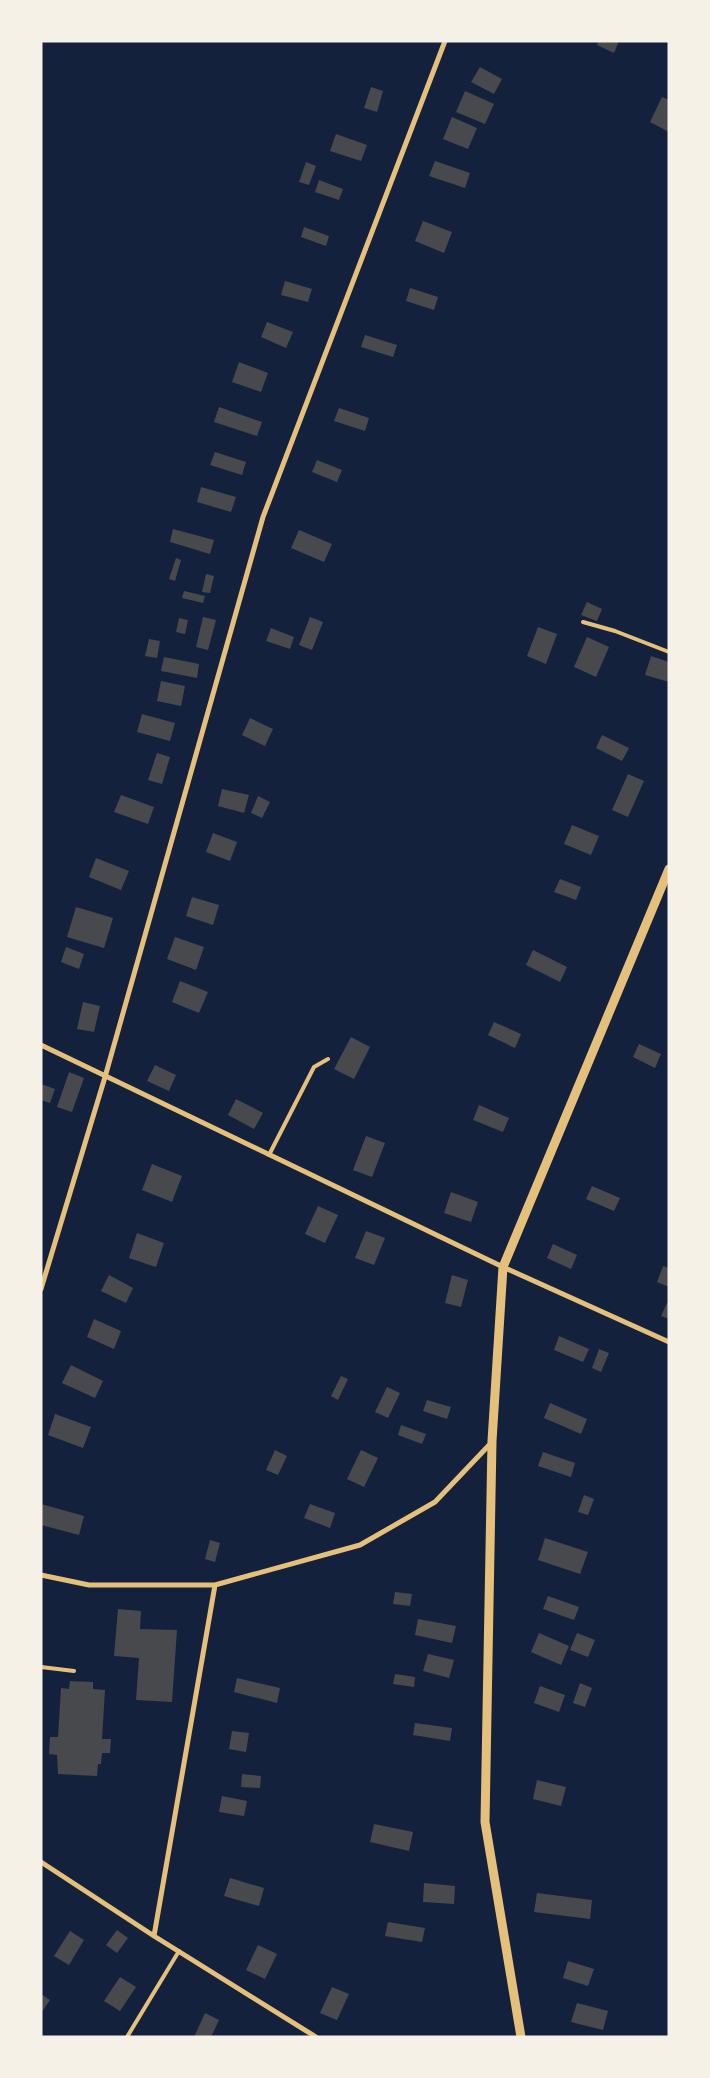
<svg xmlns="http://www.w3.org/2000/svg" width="710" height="2078" font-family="'Playfair Display',serif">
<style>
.building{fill:#48494c}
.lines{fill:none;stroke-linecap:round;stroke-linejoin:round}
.service{stroke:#e5c07b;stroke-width:4}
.minor{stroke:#e5c07b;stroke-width:5}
.tertiary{stroke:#e5c07b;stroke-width:9}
</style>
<rect width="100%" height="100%" fill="#14213d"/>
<!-- building -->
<path class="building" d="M599 41H619L614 53 597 45Z
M480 67 502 79 494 94 471 82Z
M371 87 383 91 377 112 364 108Z
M465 91 494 104 485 124 456 112Z
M662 97 669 100V132L650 122Z
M452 117 477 128 468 149 443 139Z
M336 134 367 145 361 161 330 151Z
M435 161 470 173 465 188 429 176Z
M306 162 316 166 309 185 299 182Z
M319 180 343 189 339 200 315 192Z
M423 221 452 232 444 253 415 241Z
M304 227 329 236 326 246 301 237Z
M285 281 312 289 308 302 281 295Z
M410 288 438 297 434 310 406 301Z
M267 322 293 332 286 348 261 337Z
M365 335 397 345 393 357 361 347Z
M239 362 268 373 261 392 232 382Z
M219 407 262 422 257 436 214 422Z
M339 408 369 418 365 431 334 421Z
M215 452 246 462 242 475 210 465Z
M317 460 342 470 337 482 312 472Z
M201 487 236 497 231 512 197 502Z
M173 529 214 540 210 554 170 542Z
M299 530 332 544 324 562 291 548Z
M176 558 181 560 175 581 169 579Z
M206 574 214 576 210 593 202 592Z
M184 591 205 596 203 603 182 598Z
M587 602 602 609 597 621 581 615Z
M203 617 216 620 208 650 196 647Z
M310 617 323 622 312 650 299 645Z
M179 618 188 620 185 634 176 632Z
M538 627 557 634 546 664 527 656Z
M271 628 294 637 290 649 266 641Z
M587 637 609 647 596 677 574 667Z
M149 639 160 641 157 658 145 656Z
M651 656 669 662V682L645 675Z
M164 657 199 664 197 678 161 671Z
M161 681 185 686 181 706 157 701Z
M142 714 175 723 170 741 137 732Z
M250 718 273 729 265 746 242 735Z
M602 735 629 748 622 761 596 748Z
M157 753 170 757 162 784 148 780Z
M628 774 644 781 628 817 612 810Z
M222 789 249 795 244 813 218 806Z
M121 795 154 807 148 824 114 812Z
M258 796 270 802 262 818 251 813Z
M572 825 599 836 591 855 564 844Z
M213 833 237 842 230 861 206 852Z
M96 858 129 871 121 890 89 877Z
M560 879 581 887 576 900 554 892Z
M192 897 219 905 213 925 186 916Z
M76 907 113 918 104 948 67 937Z
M175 937 204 947 196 970 167 959Z
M66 947 84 954 79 969 61 962Z
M533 950 567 967 560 982 526 965Z
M180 981 208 992 199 1013 172 1002Z
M83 1002 100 1006 94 1032 77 1029Z
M494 1022 521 1034 515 1048 488 1035Z
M351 1037 370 1047 354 1079 334 1069Z
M639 1044 661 1054 655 1068 633 1057Z
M155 1065 176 1075 169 1091 147 1081Z
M69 1072 84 1078 72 1112 57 1107Z
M41 1084 55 1089 50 1103 41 1100Z
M236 1099 263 1113 254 1129 228 1115Z
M479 1105 509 1118 503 1132 473 1120Z
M366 1136 385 1143 372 1177 353 1170Z
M152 1164 182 1176 172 1202 142 1190Z
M592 1186 620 1198 614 1211 586 1199Z
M451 1192 478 1202 471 1222 444 1213Z
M318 1206 338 1215 325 1243 305 1234Z
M366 1231 385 1238 374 1265 355 1258Z
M137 1233 164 1243 156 1267 129 1258Z
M553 1244 577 1255 571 1269 547 1258Z
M663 1266 669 1268V1287L657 1282Z
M109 1275 133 1288 126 1303 101 1291Z
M452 1275 468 1280 461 1307 445 1303Z
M667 1303 669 1304V1319L661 1316Z
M94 1319 121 1331 114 1349 87 1337Z
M559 1336 589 1349 583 1362 554 1350Z
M599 1349 609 1353 601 1372 592 1368Z
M71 1365 103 1381 95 1398 62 1383Z
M341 1376 348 1379 338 1400 331 1396Z
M387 1387 400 1393 388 1418 375 1412Z
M427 1400 451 1407 447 1419 423 1411Z
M550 1403 587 1419 581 1434 544 1418Z
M55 1414 91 1427 83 1448 48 1435Z
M401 1425 426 1434 422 1444 398 1435Z
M275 1450 287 1456 278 1475 266 1470Z
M361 1450 378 1458 364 1487 347 1479Z
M543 1452 575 1463 571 1477 538 1466Z
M584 1495 594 1499 588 1515 578 1512Z
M41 1504 84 1516 79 1535 41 1525Z
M310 1504 335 1513 330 1528 304 1518Z
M545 1538 588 1552 580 1574 538 1560Z
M210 1540 220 1543 215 1562 205 1559Z
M395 1592 412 1594 410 1606 393 1604Z
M548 1596 579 1607 574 1620 543 1609Z
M118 1609 141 1611 140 1629 177 1630 172 1702 136 1700 139 1658 114 1656Z
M418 1619 456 1626 452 1643 415 1635Z
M539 1633 569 1646 561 1665 531 1652Z
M577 1633 595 1640 588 1657 570 1650Z
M428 1654 454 1660 449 1678 423 1671Z
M395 1674 415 1677 414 1687 393 1684Z
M237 1678 280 1688 277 1703 234 1692Z
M70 1681 93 1682V1689L105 1690 102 1739H111L110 1753H102L101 1764H98L97 1776 58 1774 57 1755 49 1754 50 1737H58L61 1688 69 1689Z
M580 1683 592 1688 585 1707 573 1703Z
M540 1686 565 1695 559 1712 534 1703Z
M415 1723 452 1728 450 1741 413 1735Z
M232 1731 249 1733 246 1752 229 1749Z
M242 1774 261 1776 260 1788 241 1787Z
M537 1780 566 1787 561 1806 533 1799Z
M222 1796 247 1801 244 1816 219 1812Z
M374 1824 413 1832 409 1851 370 1842Z
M230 1878 264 1888 259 1906 224 1896Z
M424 1883 455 1886 454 1904 423 1902Z
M537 1893 592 1900 590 1919 534 1912Z
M388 1922 425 1928 422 1942 385 1936Z
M117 1930 128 1938 117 1953 106 1945Z
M70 1931 84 1940 69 1965 54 1956Z
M258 1945 277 1954 265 1979 246 1970Z
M568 1961 594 1969 588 1986 563 1978Z
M120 1977 136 1987 120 2011 104 2001Z
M332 1987 349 1994 337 2020 320 2013Z
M41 1994 50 2000 41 2013Z
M577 2003 608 2011 603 2030 571 2022Z
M205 2013 219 2020 211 2037H194Z"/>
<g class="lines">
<!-- service -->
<path class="service" d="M583 622 615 631 669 652
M269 1155 314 1067 328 1059
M41 1667 74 1671
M127 2037 179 1951"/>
<!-- minor -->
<path class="minor" d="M41 1045 503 1267 669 1342
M41 1289 105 1077 263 517 445 41
M41 1575 89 1585H215L360 1545 435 1502 492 1442
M41 1862 154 1936 316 2037
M154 1936 215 1585"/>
<!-- tertiary -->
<path class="tertiary" d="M521 2037 485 1822 492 1441 503 1267 669 869"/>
</g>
<!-- border -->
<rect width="710" height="2078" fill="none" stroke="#f6f1e7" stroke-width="85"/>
</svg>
